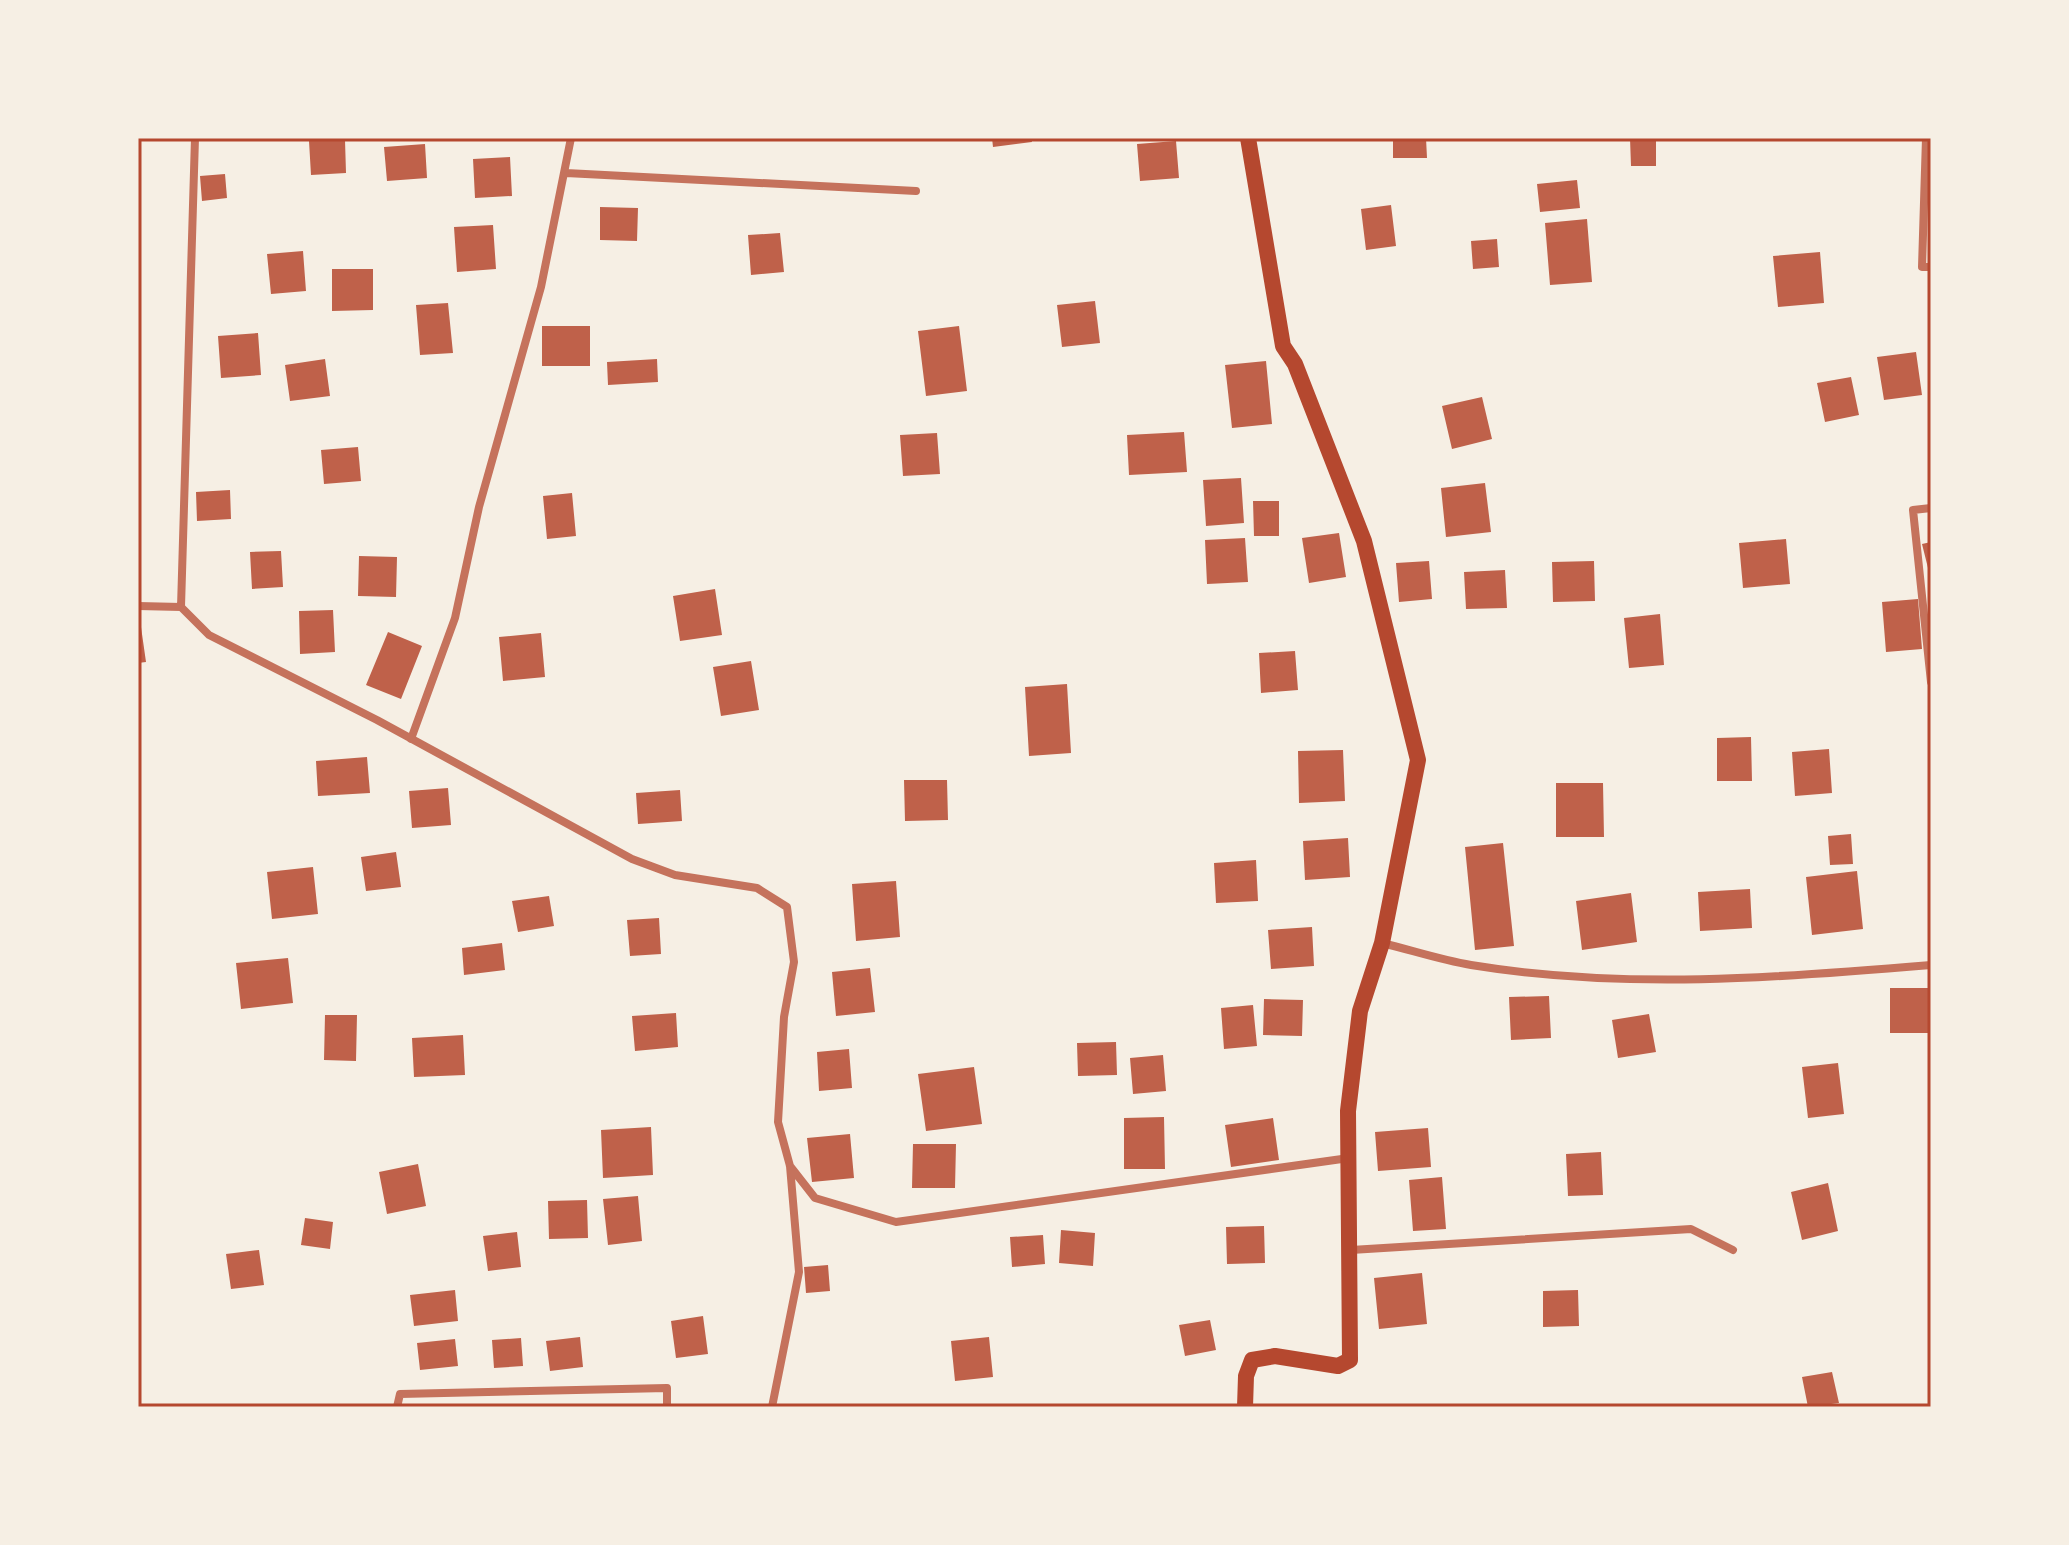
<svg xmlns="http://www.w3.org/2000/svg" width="2069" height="1545" font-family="'Work Sans',sans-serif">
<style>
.building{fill:#bf614a}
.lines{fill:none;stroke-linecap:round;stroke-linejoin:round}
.minor{stroke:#c5725c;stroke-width:8}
.secondary{stroke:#b5482f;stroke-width:16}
.neatline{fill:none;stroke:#b5482f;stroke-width:3}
</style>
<rect width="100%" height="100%" fill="#f6efe4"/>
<!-- building -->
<path class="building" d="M992 138H1031L1032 142 993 147Z
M1393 138H1426L1427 158H1393Z
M1630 138H1656V166H1631Z
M345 140 346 173 311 175 309 141Z
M1176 141 1179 178 1140 181 1137 144Z
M425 144 427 178 387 181 384 147Z
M510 157 512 196 475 198 473 159Z
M225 174 227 198 202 201 200 176Z
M1577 180 1580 208 1540 212 1537 184Z
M1391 205 1396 246 1366 250 1361 209Z
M600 207 638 208 637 241 600 240Z
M1587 219 1592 282 1550 285 1545 223Z
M493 225 496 269 457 272 454 227Z
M780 233 784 272 751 275 748 235Z
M1497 239 1499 267 1473 269 1471 241Z
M303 251 306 291 271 294 267 254Z
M1820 252 1824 303 1778 307 1773 256Z
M332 269H373V310L332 311Z
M1095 301 1100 343 1062 347 1057 305Z
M448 303 453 353 420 355 416 305Z
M542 326H590V366H542Z
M959 326 967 391 926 396 918 331Z
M258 333 261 375 221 378 218 336Z
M1916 352 1922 395 1884 400 1877 357Z
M325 359 330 396 290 401 285 365Z
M657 359 658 382 608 385 607 362Z
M1266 361 1272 424 1232 428 1225 365Z
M1851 377 1859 415 1825 422 1817 383Z
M1482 397 1492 439 1452 449 1442 406Z
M1184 432 1187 472 1129 475 1127 435Z
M937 433 940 474 903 476 900 435Z
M358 447 361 481 324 484 321 450Z
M1241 478 1244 523 1206 526 1203 480Z
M1485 483 1491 532 1446 537 1441 488Z
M230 490 231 519 197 521 196 492Z
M572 493 576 536 547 539 543 496Z
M1253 501H1279V536H1254Z
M1339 533 1346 577 1309 583 1302 538Z
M1245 538 1248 582 1207 584 1205 540Z
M1786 539 1790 584 1743 588 1739 543Z
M1931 542V576H1930L1922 544Z
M281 551 283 587 252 589 250 552Z
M359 556 397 557 396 597 358 596Z
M1429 561 1432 599 1399 602 1396 563Z
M1594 561 1595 601 1553 602 1552 562Z
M1505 570 1507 608 1466 609 1464 572Z
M715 589 722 635 680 641 673 596Z
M1918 599 1922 649 1886 652 1882 602Z
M333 610 335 652 300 654 299 611Z
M1660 614 1664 665 1629 668 1624 618Z
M140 620 146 662 138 663V621Z
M388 632 422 646 401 699 366 685Z
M541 633 545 677 503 681 499 637Z
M1295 651 1298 690 1261 693 1259 653Z
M751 661 759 710 721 716 713 667Z
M1067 684 1071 753 1029 756 1025 687Z
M1751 737 1752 781H1717V738Z
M1829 749 1832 793 1795 796 1792 752Z
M1343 750 1345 801 1299 803 1298 751Z
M367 757 370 793 318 796 316 761Z
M904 780H947L948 820 905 821Z
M1556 783H1603L1604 837H1556Z
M448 788 451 825 412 828 409 791Z
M680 790 682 821 638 824 636 793Z
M1851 834 1853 864 1830 865 1828 836Z
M1348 838 1350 877 1305 880 1303 841Z
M1503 843 1514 946 1475 950 1465 847Z
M396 852 401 887 366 891 361 857Z
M1256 860 1258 901 1216 903 1214 863Z
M313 867 318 914 272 919 267 872Z
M1857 871 1863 929 1812 935 1806 877Z
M896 881 900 937 856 941 852 884Z
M1750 889 1752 928 1700 931 1698 892Z
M1631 893 1637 942 1582 950 1576 901Z
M549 896 554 926 518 932 512 901Z
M659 918 661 954 630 956 627 920Z
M1312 927 1314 966 1271 969 1268 930Z
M502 943 505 970 464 975 462 948Z
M288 958 293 1003 241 1009 236 963Z
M870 968 875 1012 836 1016 832 972Z
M1890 988H1931V1033H1890Z
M1549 996 1551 1038 1511 1040 1509 997Z
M1264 999 1303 1000 1302 1036 1263 1035Z
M1253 1005 1257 1046 1224 1049 1221 1008Z
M676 1013 678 1047 635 1051 632 1016Z
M1649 1014 1656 1052 1618 1058 1612 1020Z
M325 1015H357L356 1061 324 1060Z
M463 1035 465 1075 414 1077 412 1038Z
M1116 1042 1117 1075 1078 1076 1077 1043Z
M849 1049 852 1088 819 1091 817 1052Z
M1163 1055 1166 1091 1133 1094 1130 1058Z
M1838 1063 1844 1114 1808 1118 1802 1067Z
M974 1067 982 1124 926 1131 918 1074Z
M1164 1117 1165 1169H1124V1118Z
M1273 1118 1279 1160 1231 1167 1225 1125Z
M651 1127 653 1175 603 1178 601 1130Z
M1428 1128 1431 1167 1378 1171 1375 1132Z
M850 1134 854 1178 812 1182 807 1138Z
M913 1144H956L955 1188H912Z
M1601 1152 1603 1195 1568 1196 1566 1154Z
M418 1164 426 1206 387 1214 379 1172Z
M1442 1177 1446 1229 1413 1231 1409 1180Z
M1828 1183 1838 1231 1802 1240 1791 1192Z
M638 1196 642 1241 608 1245 603 1199Z
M587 1200 588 1238 549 1239 548 1201Z
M305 1218 333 1222 330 1249 301 1245Z
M1264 1226 1265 1263 1227 1264 1226 1227Z
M1061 1230 1095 1233 1093 1266 1059 1263Z
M517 1232 521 1267 488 1271 483 1236Z
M1043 1235 1045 1264 1012 1267 1010 1237Z
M259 1250 264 1285 231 1289 226 1254Z
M828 1265 830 1291 806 1293 804 1267Z
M1422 1273 1427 1324 1379 1329 1374 1278Z
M455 1290 458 1321 414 1326 410 1295Z
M1578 1290 1579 1326 1543 1327V1291Z
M703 1316 708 1354 676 1358 671 1321Z
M1210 1320 1216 1350 1185 1356 1179 1325Z
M580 1337 583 1367 550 1371 546 1341Z
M989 1337 993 1377 955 1381 951 1341Z
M521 1338 523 1366 494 1368 492 1340Z
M455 1339 458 1366 420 1370 417 1343Z
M1832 1372 1839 1403 1808 1407 1802 1377Z"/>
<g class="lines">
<!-- minor -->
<path class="minor" d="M1926 138 1922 267H1931
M566 173 916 191
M1931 508 1913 510 1931 682
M138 606 181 607 209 635 377 720 632 859 675 875 757 888 787 907 794 962 784 1017 778 1122 790 1166 799 1272 772 1407
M181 607 195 138
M411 739 455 618 479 507 541 287 571 138
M1382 943C1411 950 1441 960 1471 965 1623 990 1778 978 1931 965
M790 1166 815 1198 896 1222 1349 1158
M1351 1250 1691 1229 1733 1250
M397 1407 400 1394 667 1388V1407"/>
<!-- secondary -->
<path class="secondary" d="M1245 1407 1246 1376 1252 1360 1275 1356 1338 1366 1350 1360 1348 1111 1360 1011 1382 943 1418 760 1364 541 1295 364 1283 346 1248 138"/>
</g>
<!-- border -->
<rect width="2069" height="1545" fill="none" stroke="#f6efe4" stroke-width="280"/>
<rect x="140" y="140" width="1789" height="1265" class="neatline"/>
</svg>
